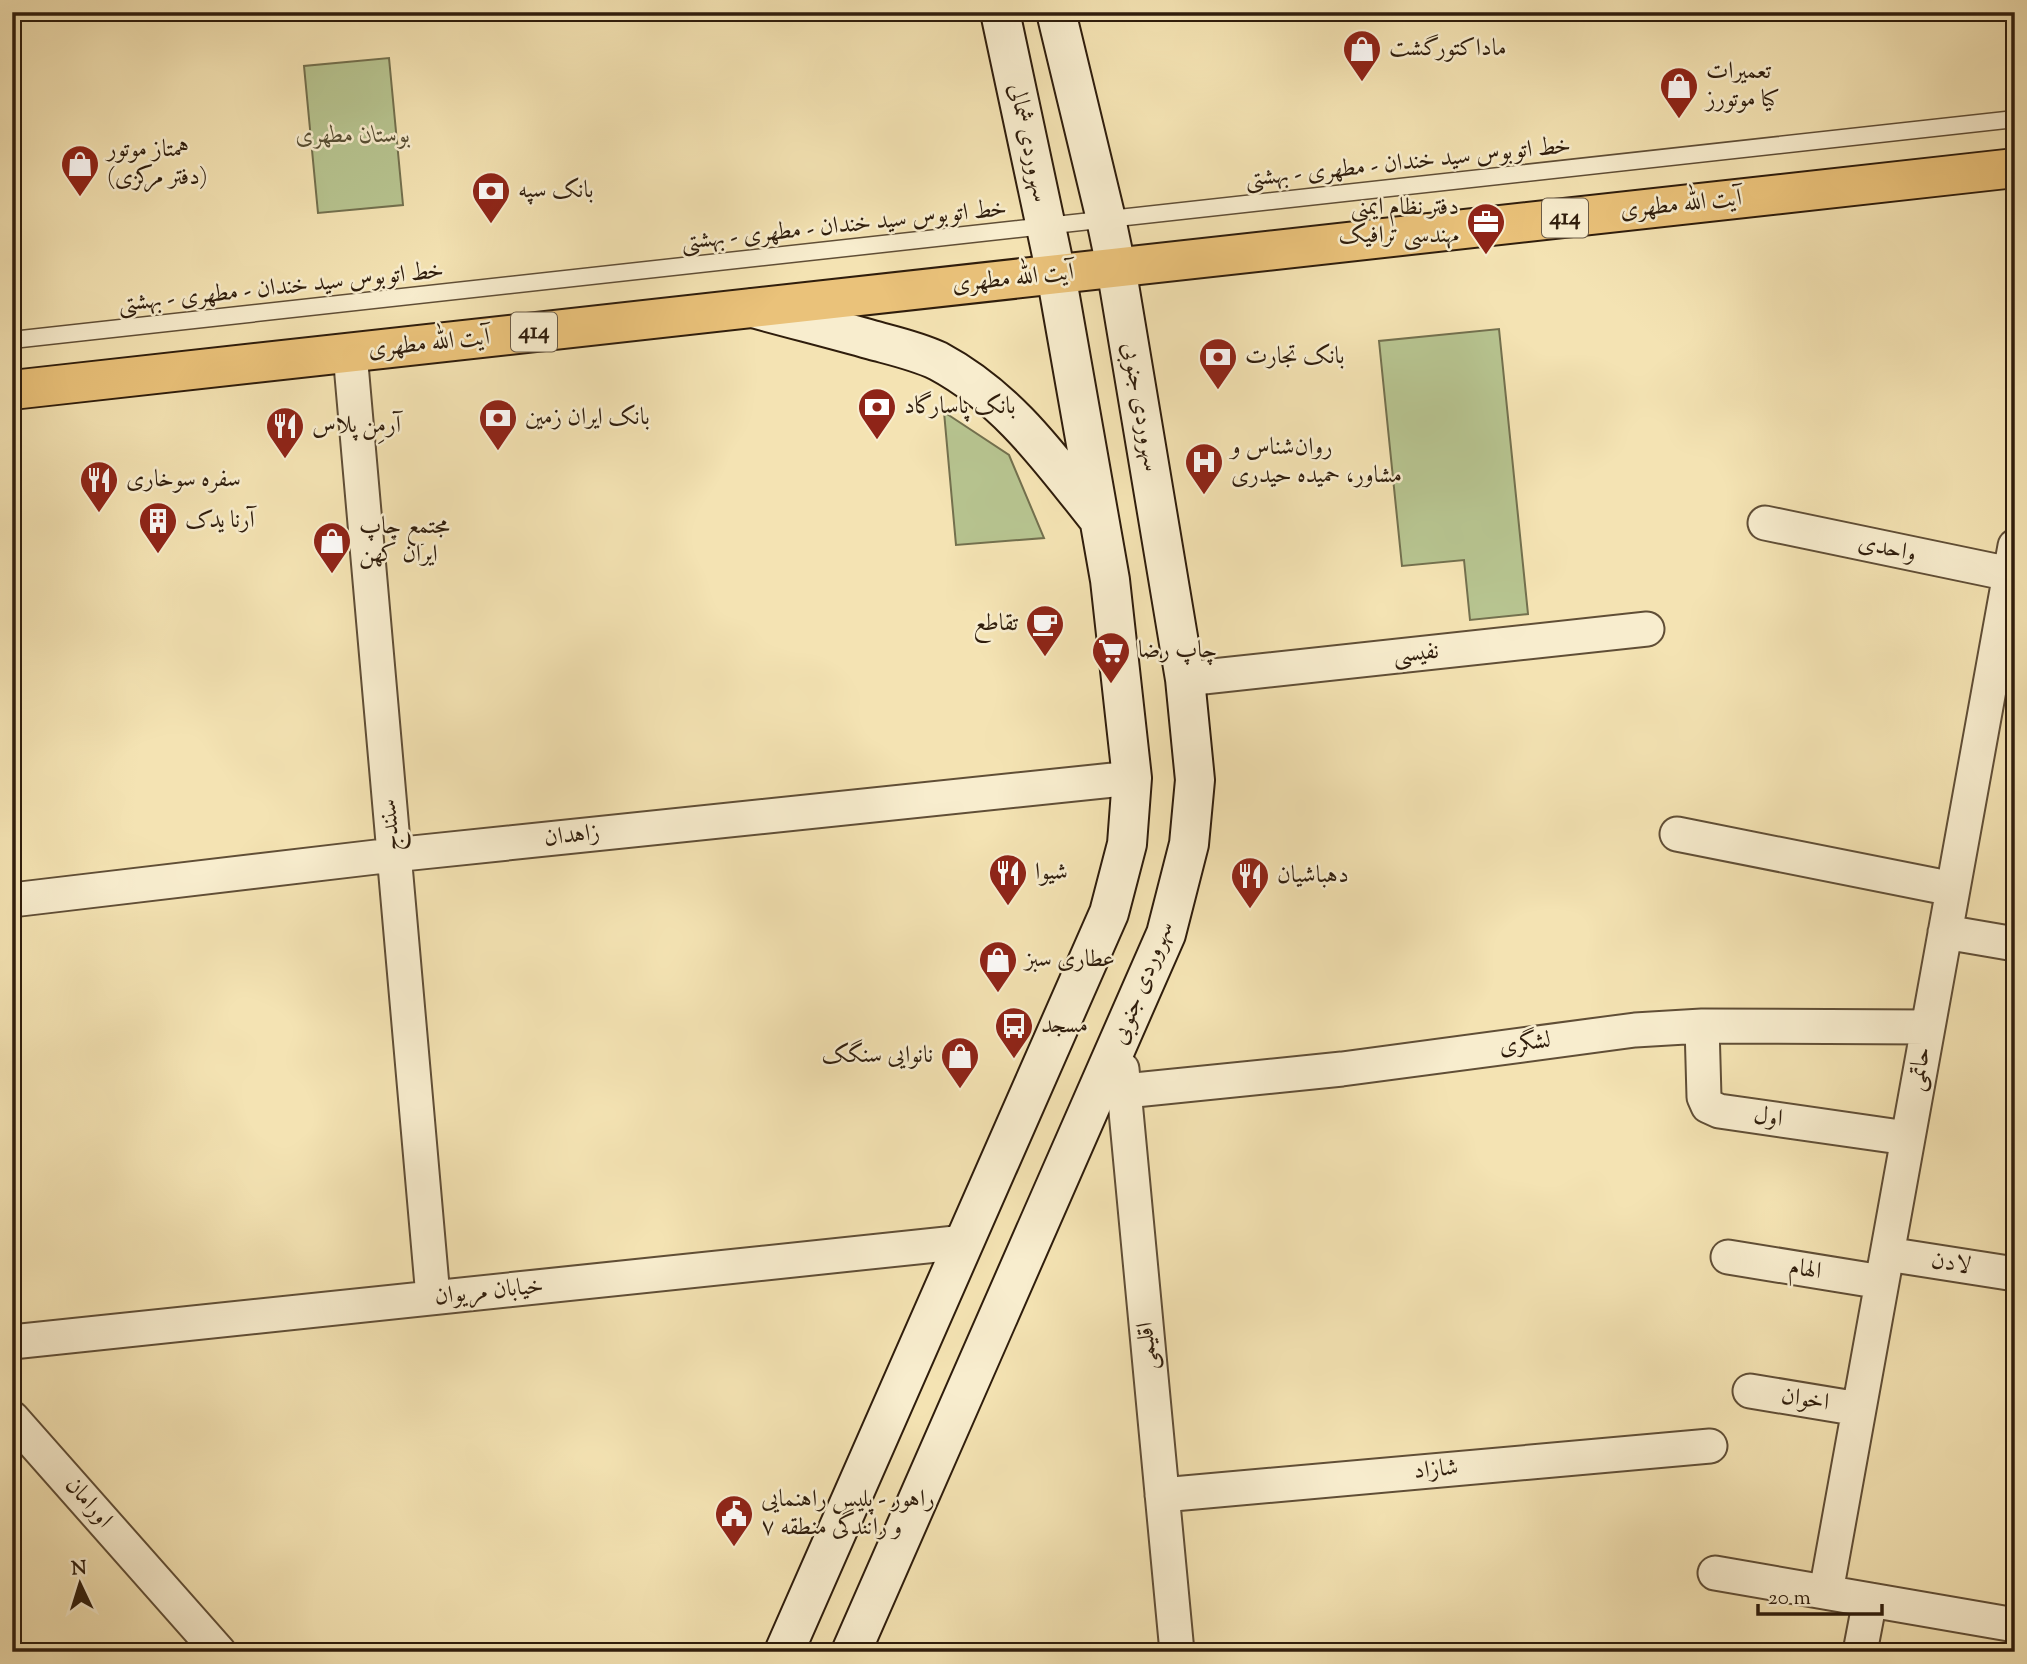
<svg xmlns="http://www.w3.org/2000/svg" width="2027" height="1664" font-family="'Sorts Mill Goudy',Amiri,serif">
<style>
.green{fill:#b7c490;stroke:#73704e;stroke-width:2}
.lines{fill:none;stroke-linecap:round;stroke-linejoin:round}
.service-casing{stroke:#604e36;stroke-width:19}
.minor-casing{stroke:#604e36;stroke-width:37}
.secondary-casing{stroke:#2f1d0c;stroke-width:42}
.primary-casing{stroke:#2f1d0c;stroke-width:42}
.service{stroke:#f8edce;stroke-width:16}
.minor{stroke:#f8edce;stroke-width:33}
.secondary{stroke:#f8edce;stroke-width:38}
.primary{stroke:#eac27a;stroke-width:38}
.labels{text-anchor:middle;dominant-baseline:central;stroke-width:5;stroke-linejoin:round;paint-order:stroke}
.shield{fill:#f8edce;stroke:#6b5b46;stroke-width:2}
.shield-label{font-size:23px;font-weight:bold;fill:#2f1d0c}
.poi-label{font-size:24px;fill:#2f1d0c;stroke:#f8edce;text-anchor:start}
.park-label{font-size:24px;font-style:italic;fill:#584f34;stroke:#f8edce}
.street-label{font-size:24px;fill:#2f1d0c;stroke:#f8edce}
</style>
<rect width="100%" height="100%" fill="#f4e3b3"/>
<filter id="stains"><feTurbulence type="fractalNoise" baseFrequency=".00286" numOctaves="4"/><feColorMatrix values="0 0 0 0 .2 0 0 0 0 .09 0 0 0 0 .02 0 0 0 .5 -.17"/></filter>
<radialGradient id="worn" r=".72"><stop offset=".6" stop-color="#630" stop-opacity="0"/><stop offset="1" stop-color="#630" stop-opacity=".3"/></radialGradient>
<!-- green -->
<path class="green" d="M389 58 403 205 318 213 304 66Z
M1499 329 1528 614 1470 620 1464 560 1402 566 1379 341Z
M944 412 1009 455 1044 538 956 545Z"/>
<g class="lines">
<defs>
<path id="service" d="M12 340 2015 119"/>
<path id="minor" d="M350 353 433 1297
M1765 523 2010 574
M1185 679 1647 629
M1677 834 1953 889
M12 900 393 855 1132 778
M1945 932 2015 944
M1702 1026 1704 1097 1708 1106 1719 1111 1907 1138
M1122 1069 1177 1652
M1125 1091 1342 1069 1635 1030 1702 1026 1928 1027
M1887 1254 2015 1274
M1728 1257 1882 1282
M12 1342 965 1242
M1750 1391 1859 1409
M12 1418 219 1652
M1162 1495 1710 1446
M1715 1573 2015 1625
M1826 1592 2015 546
M1860 1652 1870 1600"/>
<path id="secondary" d="M753 308C793 319 833 329 872 340 894 346 917 351 938 361 1007 398 1049 457 1096 516
M784 1652 1109 913 1127 844 1132 778 1110 580 1056 274 1000 12
M851 1652 1166 934 1189 844 1195 780 1185 679 1116 267 1106 219 1056 12"/>
<path id="primary" d="M12 390 2015 168"/>
</defs>
<!-- service casing -->
<use href="#service" class="service-casing"/>
<!-- minor casing -->
<use href="#minor" class="minor-casing"/>
<!-- secondary casing -->
<use href="#secondary" class="secondary-casing"/>
<!-- primary casing -->
<use href="#primary" class="primary-casing"/>
<!-- service -->
<use href="#service" class="service"/>
<!-- minor -->
<use href="#minor" class="minor"/>
<!-- secondary -->
<use href="#secondary" class="secondary"/>
<!-- primary -->
<use href="#primary" class="primary"/>
</g>
<!-- icons -->
<defs>
<symbol id="shop-pin" viewBox="-11 -11 22 30"><path d="M0 17L-7.5 6A9.5 9.5 0 1 1 7.5 6Z" fill="#8f2418" stroke="#f8edce"/><path d="M-5-2.5h2.3a2.7 3.5 0 0 1 5.4 0H5L5.5 6h-11ZM-1.5-2.5h3a1.5 2.3 0 0 0-3 0Z" fill="#fff"/></symbol>
<symbol id="bank-pin" viewBox="-11 -11 22 30"><path d="M0 17L-7.5 6A9.5 9.5 0 1 1 7.5 6Z" fill="#8f2418" stroke="#f8edce"/><path d="M-6-4H6V4H-6ZM0-2.3a2.3 2.3 0 1 0 0 4.6a2.3 2.3 0 1 0 0-4.6Z" fill="#fff"/></symbol>
<symbol id="office-pin" viewBox="-11 -11 22 30"><path d="M0 17L-7.5 6A9.5 9.5 0 1 1 7.5 6Z" fill="#8f2418" stroke="#f8edce"/><path d="M-6-3h4V-5.5h4V-3h4V5H-6ZM-1-4.5V-3h2v-1.5ZM-6 0V1H6V0Z" fill="#fff"/></symbol>
<symbol id="restaurant-pin" viewBox="-11 -11 22 30"><path d="M0 17L-7.5 6A9.5 9.5 0 1 1 7.5 6Z" fill="#8f2418" stroke="#f8edce"/><path d="M-5-6h1v4h1v-4h1v4h1v-4h1v5L-1.5 .5V6h-2V.5L-5-1ZM5-6V6H3V1.5H1.5Q1.5-4 5-6Z" fill="#fff"/></symbol>
<symbol id="hospital-pin" viewBox="-11 -11 22 30"><path d="M0 17L-7.5 6A9.5 9.5 0 1 1 7.5 6Z" fill="#8f2418" stroke="#f8edce"/><path d="M-5-5h3v3.5h4V-5h3V5h-3V1.5h-4V5h-3Z" fill="#fff"/></symbol>
<symbol id="building-pin" viewBox="-11 -11 22 30"><path d="M0 17L-7.5 6A9.5 9.5 0 1 1 7.5 6Z" fill="#8f2418" stroke="#f8edce"/><path d="M-4-6H4V6H1V3H-1V6H-4ZM-2.5-4.3h1.7v1.8h-1.7ZM.8-4.3h1.7v1.8H.8ZM-2.5-1h1.7V.8h-1.7ZM.8-1h1.7V.8H.8Z" fill="#fff"/></symbol>
<symbol id="cafe-pin" viewBox="-11 -11 22 30"><path d="M0 17L-7.5 6A9.5 9.5 0 1 1 7.5 6Z" fill="#8f2418" stroke="#f8edce"/><path d="M-5.5-4.5H6V0H3Q3 3.5 0 3.5H-2.5Q-5.5 3.5-5.5 0ZM3-3.2v2h1.7v-2ZM-6 4.5H4V6H-6Z" fill="#fff"/></symbol>
<symbol id="supermarket-pin" viewBox="-11 -11 22 30"><path d="M0 17L-7.5 6A9.5 9.5 0 1 1 7.5 6Z" fill="#8f2418" stroke="#f8edce"/><path d="M-6-5.5h2.5l.6 2H6L4.5 2H-2.5L-4.4-4H-6ZM-1.5 3.2a1.3 1.3 0 1 0 .1 0ZM3 3.2a1.3 1.3 0 1 0 .1 0Z" fill="#fff"/></symbol>
<symbol id="bus-pin" viewBox="-11 -11 22 30"><path d="M0 17L-7.5 6A9.5 9.5 0 1 1 7.5 6Z" fill="#8f2418" stroke="#f8edce"/><path d="M-5-6H5V4H4V6H2V4H-2V6H-4V4H-5ZM-3.5-4V0h7V-4ZM-3.5 1.2v1.5H-2V1.2ZM2 1.2v1.5H3.5V1.2Z" fill="#fff"/></symbol>
<symbol id="civic-pin" viewBox="-11 -11 22 30"><path d="M0 17L-7.5 6A9.5 9.5 0 1 1 7.5 6Z" fill="#8f2418" stroke="#f8edce"/><path d="M-.6-6.5H3V-4.5H.6V-3L4-1V1h2V6H-6V1h2V-1L-.6-3ZM-1.2 2.5V6h2.4V2.5Z" fill="#fff"/></symbol>
</defs>
<g fill-rule="evenodd">
<use href="#shop-pin" x="1340" y="27" width="44" height="60"/>
<use href="#shop-pin" x="1657" y="64" width="44" height="60"/>
<use href="#shop-pin" x="58" y="142" width="44" height="60"/>
<use href="#bank-pin" x="469" y="169" width="44" height="60"/>
<use href="#office-pin" x="1464" y="200" width="44" height="60"/>
<use href="#bank-pin" x="1196" y="335" width="44" height="60"/>
<use href="#bank-pin" x="855" y="385" width="44" height="60"/>
<use href="#bank-pin" x="476" y="396" width="44" height="60"/>
<use href="#restaurant-pin" x="263" y="404" width="44" height="60"/>
<use href="#hospital-pin" x="1182" y="440" width="44" height="60"/>
<use href="#restaurant-pin" x="77" y="458" width="44" height="60"/>
<use href="#building-pin" x="136" y="499" width="44" height="60"/>
<use href="#shop-pin" x="310" y="519" width="44" height="60"/>
<use href="#cafe-pin" x="1023" y="602" width="44" height="60"/>
<use href="#supermarket-pin" x="1089" y="629" width="44" height="60"/>
<use href="#restaurant-pin" x="986" y="851" width="44" height="60"/>
<use href="#restaurant-pin" x="1228" y="854" width="44" height="60"/>
<use href="#shop-pin" x="976" y="938" width="44" height="60"/>
<use href="#bus-pin" x="992" y="1004" width="44" height="60"/>
<use href="#shop-pin" x="938" y="1034" width="44" height="60"/>
<use href="#civic-pin" x="712" y="1492" width="44" height="60"/>
</g>
<g class="labels">
<!-- shield labels -->
<g class="shield">
<rect x="1542" y="198.5" width="46" height="39" rx="5"/>
<rect x="511" y="312.5" width="46" height="39" rx="5"/>
</g>
<g class="shield-label">
<text x="1565" y="218">414</text>
<text x="534" y="332">414</text>
</g>
<!-- poi labels -->
<g class="poi-label">
<text x="1389" y="49">ماداکتورگشت</text>
<text x="1706" y="72">تعمیرات<tspan x="1706" dy="28">کیا موتورز</tspan></text>
<text x="107" y="150">همتاز موتور<tspan x="107" dy="28">(دفتر مرکزی)</tspan></text>
<text x="518" y="191">بانک سپه</text>
<text x="1459" y="208" text-anchor="end">دفتر نظام ایمنی<tspan x="1459" dy="28">مهندسی ترافیک</tspan></text>
<text x="1245" y="357">بانک تجارت</text>
<text x="904" y="407">بانک پاسارگاد</text>
<text x="525" y="418">بانک ایران زمین</text>
<text x="312" y="426">آرمِن پلاس</text>
<text x="1231" y="448">روان‌شناس و<tspan x="1231" dy="28">مشاور، حمیده حیدری</tspan></text>
<text x="126" y="480">سفره سوخاری</text>
<text x="185" y="521">آرنا یدک</text>
<text x="359" y="527">مجتمع چاپ<tspan x="359" dy="28">ایران کهن</tspan></text>
<text x="1018" y="624" text-anchor="end">تقاطع</text>
<text x="1138" y="651">چاپ رضا</text>
<text x="1035" y="873">شیوا</text>
<text x="1277" y="876">دهباشیان</text>
<text x="1025" y="960">عطاری سبز</text>
<text x="1041" y="1026">مسجد</text>
<text x="933" y="1056" text-anchor="end">نانوایی سنگک</text>
<text x="761" y="1500">راهور - پلیس راهنمایی<tspan x="761" dy="28">و رانندگی منطقه ۷</tspan></text>
</g>
<!-- park labels -->
<g class="park-label">
<text x="353" y="136">بوستان مطهری</text>
</g>
<!-- street labels -->
<g class="street-label">
<text transform="translate(1028 143) rotate(78)">سهروردی شمالی</text>
<text transform="translate(1408 163) rotate(-6)">خط اتوبوس سید خندان - مطهری - بهشتی</text>
<text transform="translate(1681 205) rotate(-6)">آیت الله مطهری</text>
<text transform="translate(844 226) rotate(-6)">خط اتوبوس سید خندان - مطهری - بهشتی</text>
<text transform="translate(1013 279) rotate(-6)">آیت الله مطهری</text>
<text transform="translate(281 288) rotate(-6)">خط اتوبوس سید خندان - مطهری - بهشتی</text>
<text transform="translate(429 344) rotate(-6)">آیت الله مطهری</text>
<text transform="translate(1140 407) rotate(80)">سهروردی جنوبی</text>
<text transform="translate(1887 549) rotate(12)">واحدی</text>
<text transform="translate(1416 654) rotate(-6)">نفیسی</text>
<text transform="translate(391 825) rotate(-95)">سنندج</text>
<text transform="translate(572 836) rotate(-6)">زاهدان</text>
<text transform="translate(1143 983) rotate(-68)">سهروردی جنوبی</text>
<text transform="translate(1525 1044) rotate(-8)">لشگری</text>
<text transform="translate(1920 1069) rotate(-80)">حاتمی</text>
<text transform="translate(1768 1118) rotate(8)">اول</text>
<text transform="translate(1951 1264) rotate(9)">لادن</text>
<text transform="translate(1805 1270) rotate(9)">الهام</text>
<text transform="translate(489 1292) rotate(-6)">خیابان مریوان</text>
<text transform="translate(1148 1346) rotate(-95)">اقلیمی</text>
<text transform="translate(1805 1400) rotate(9)">اخوان</text>
<text transform="translate(1436 1470) rotate(-5)">شازاد</text>
<text transform="translate(88 1503) rotate(49)">اورامان</text>
</g>
</g>
<!-- margin -->
<rect width="2027" height="1664" fill="none" stroke="#f4e3b3" stroke-width="42"/>
<rect x="14" y="14" width="1999" height="1636" fill="none" stroke="#2f1d0c" stroke-width="3.5"/>
<rect x="21" y="21" width="1985" height="1622" fill="none" stroke="#2f1d0c" stroke-width="2"/>
<!-- north arrow -->
<g transform="translate(80 1584) rotate(356)" stroke="#f8edce" stroke-width="5" paint-order="stroke">
<path d="M0-5L12 26L0 18L-12 26Z" fill="#2f1d0c"/>
<text y="-10" font-size="19" font-weight="bold" text-anchor="middle" fill="#2f1d0c">N</text>
</g>
<!-- scale -->
<path d="M1758 1604v10h124v-10" fill="none" stroke="#2f1d0c" stroke-width="3.5"/>
<text x="1768" y="1604" font-size="21" fill="#2f1d0c" stroke="#f8edce" stroke-width="5" paint-order="stroke">20 m</text>
<rect width="100%" height="100%" filter="url(#stains)"/>
<rect width="100%" height="100%" fill="url(#worn)"/>
</svg>
